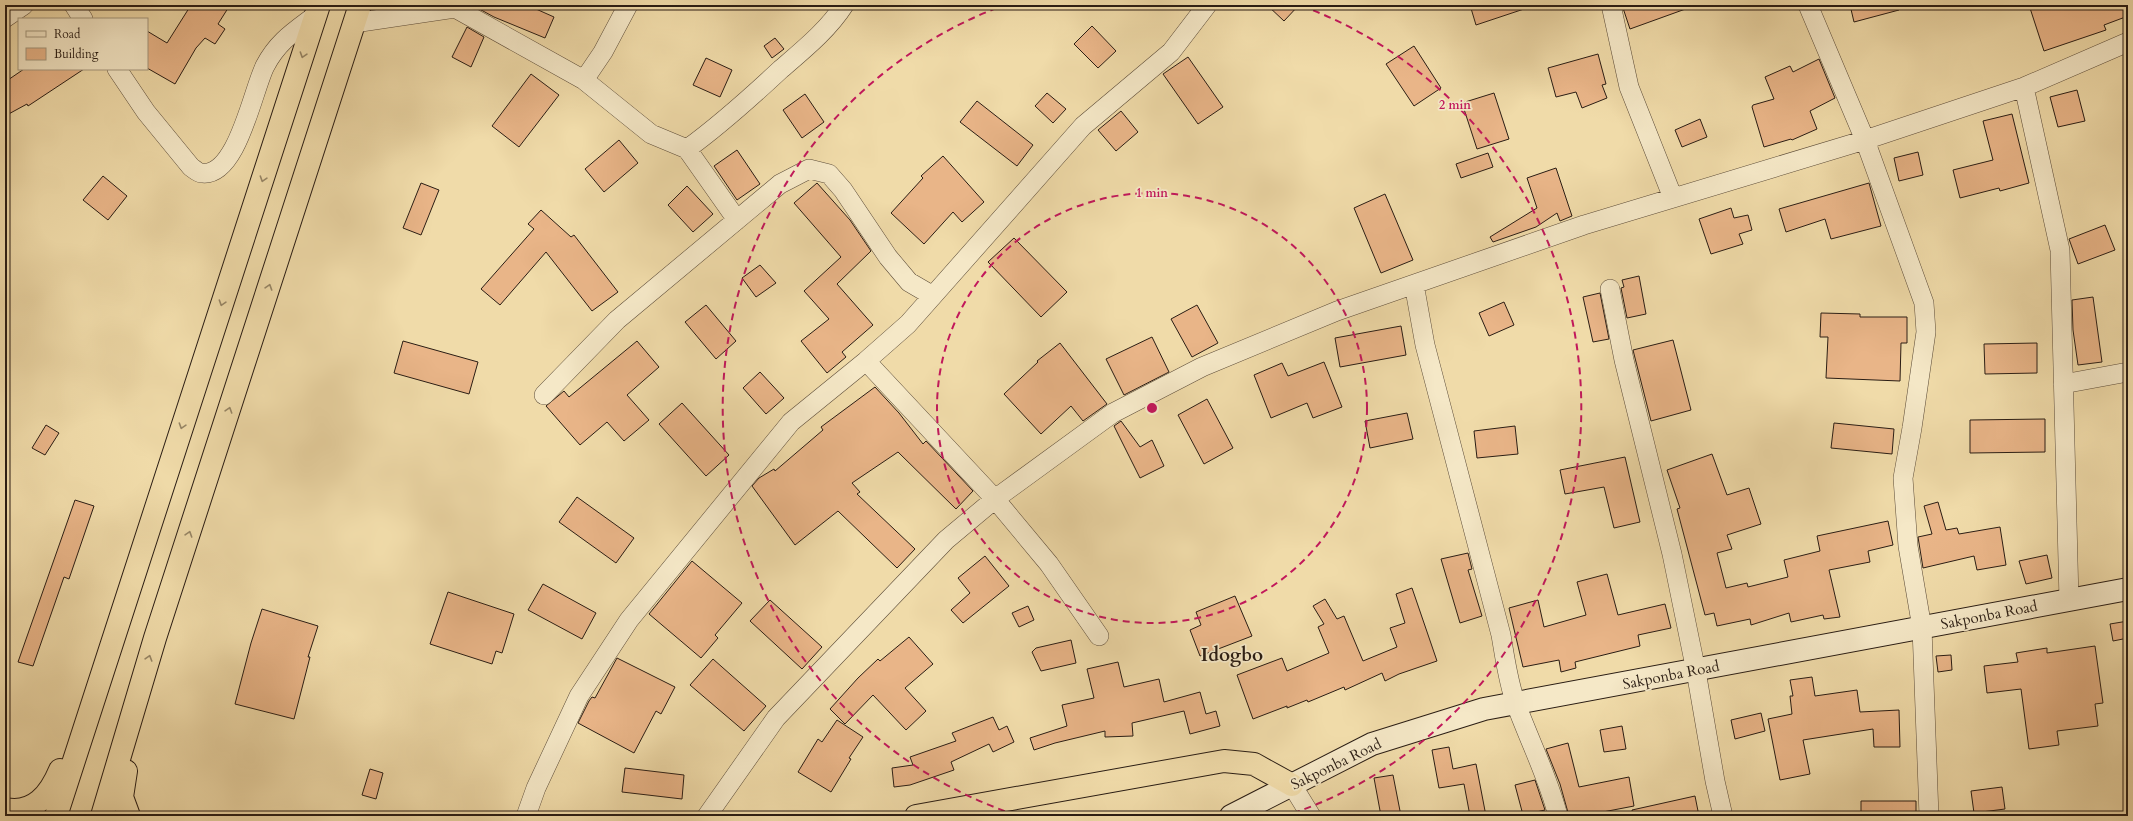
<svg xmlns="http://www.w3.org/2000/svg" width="2133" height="821" font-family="Cardo,serif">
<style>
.building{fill:#e9b588;stroke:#2a1d14}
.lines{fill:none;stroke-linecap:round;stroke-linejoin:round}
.street-casing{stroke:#5c4c39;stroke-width:20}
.secondary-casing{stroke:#2a1d14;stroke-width:24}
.highway-casing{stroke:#2a1d14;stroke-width:24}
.street{stroke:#f5e8c7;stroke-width:19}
.secondary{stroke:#f5e8c7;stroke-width:22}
.highway{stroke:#f0dba9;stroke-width:22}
.oneway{stroke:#978666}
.ring{fill:none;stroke:#c2185b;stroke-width:2;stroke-dasharray:7 5}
.labels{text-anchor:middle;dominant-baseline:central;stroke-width:3.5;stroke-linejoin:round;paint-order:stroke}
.street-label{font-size:15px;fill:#2a1d14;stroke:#f5e8c7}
.district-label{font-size:19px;font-weight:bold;fill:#2a1d14;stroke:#f5e8c7}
.centre{fill:#c2185b;stroke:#f5e8c7;stroke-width:2}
.ring-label{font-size:12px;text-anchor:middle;font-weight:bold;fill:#c2185b;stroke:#f5e8c7;stroke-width:3.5;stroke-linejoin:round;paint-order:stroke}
</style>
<rect width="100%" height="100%" fill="#f0dba9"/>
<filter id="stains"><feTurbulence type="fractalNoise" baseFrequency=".005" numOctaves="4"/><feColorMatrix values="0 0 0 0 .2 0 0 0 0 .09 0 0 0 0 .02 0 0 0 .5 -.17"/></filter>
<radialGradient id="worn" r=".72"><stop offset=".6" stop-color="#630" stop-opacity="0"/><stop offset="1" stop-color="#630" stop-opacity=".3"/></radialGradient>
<!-- building -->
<path class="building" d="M191 5H230L218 24 225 29 215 44 205 38 196 48 175 84 147 68V31L167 43Z
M472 5H527L554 17 545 38 494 17Z
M1267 5H1299L1284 21Z
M1470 5H1527V8L1476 25Z
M1622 5H1690L1691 7 1630 29Z
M1850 5H1898L1899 10 1854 22Z
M2029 5H2128V16L2104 25 2106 30 2044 51Z
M1092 26 1116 51 1098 68 1074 44Z
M467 27 484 37 471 67 452 57Z
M775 38 784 49 772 58 764 46Z
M1414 46 1441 88 1414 106 1386 64Z
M1598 54 1606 84 1602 85 1607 98 1582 108 1576 92 1556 97 1548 68Z
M1188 57 1223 107 1198 124 1163 74Z
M706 58 732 70 720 97 693 85Z
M1819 59 1835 98 1810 111 1817 129 1792 140 1791 139 1764 147 1752 107 1753 105 1774 99 1765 77 1790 66 1793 72Z
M24 69H84L28 106 27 104 5 116V82Z
M531 74 559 95 519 147 492 126Z
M2077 90 2085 121 2058 127 2050 97Z
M1047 93 1066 109 1053 123 1035 106Z
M1494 93 1509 139 1477 149 1462 103Z
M805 94 824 122 802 138 783 110Z
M977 101 1033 145 1017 166 960 122Z
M1121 111 1138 132 1116 151 1098 130Z
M2012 114 2029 183 2000 191 1999 188 1960 198 1953 170 1993 160 1983 121Z
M1700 119 1707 137 1682 147 1675 130Z
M619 140 638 163 604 192 585 169Z
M737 150 760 184 737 200 714 166Z
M1918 152 1923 175 1899 181 1894 158Z
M1488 153 1493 167 1461 178 1456 164Z
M943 156 984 202 962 222 953 212 924 244 891 213 923 178 921 176Z
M1556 168 1572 216 1560 221 1557 213 1536 227 1493 242 1490 237 1537 208 1527 178Z
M103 176 127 196 108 220 83 200Z
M421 183 439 190 421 235 403 228Z
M817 183 850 220 871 251 837 284 873 325 842 352 846 357 827 373 801 341 829 319 804 291 841 257 794 203Z
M1869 183 1881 226 1831 239 1825 219 1786 232 1779 209Z
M687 186 713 214 693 232 668 205Z
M1385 194 1413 260 1381 273 1354 208Z
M1731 208 1734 218 1748 215 1752 230 1739 234 1743 244 1711 254 1699 219Z
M541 210 571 237 574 235 618 292 592 311 546 252 500 305 481 289 534 229 528 224Z
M2105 225 2115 250 2078 264 2069 239Z
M1014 238 1067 292 1041 317 988 262Z
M760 265 776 283 756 297 742 278Z
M1639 276 1646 314 1627 318 1621 288 1624 287 1622 280Z
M1600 293 1609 339 1593 342 1583 297Z
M2093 297 2102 362 2078 365 2073 330 2072 300Z
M1504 302 1514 325 1489 336 1479 313Z
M706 305 736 341 716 359 685 322Z
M1197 305 1218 343 1192 357 1171 319Z
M1821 313 1860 314V317H1907V343H1901L1900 381 1826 378 1828 337H1820Z
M1401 326 1406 355 1340 367 1335 338Z
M1152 337 1169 372 1124 395 1106 359Z
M1673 340 1691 410 1651 421 1633 350Z
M403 341 478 362 469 394 394 373Z
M637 341 659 367 627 395 649 420 624 441 607 422 580 445 546 406 564 391 569 397Z
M1060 343 1107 404 1083 421 1071 406 1041 434 1004 394 1038 362 1037 361Z
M2037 343V373L1985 374 1984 344Z
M1324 362 1342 407 1313 418 1307 403 1271 418 1254 375 1282 363 1288 376Z
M760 372 784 398 766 414 743 388Z
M875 387 899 413 923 444 926 441 973 491 956 509 898 452 852 483 860 492 857 494 915 549 897 568 838 511 795 545 752 486 759 478 774 469 775 471 823 430 821 427Z
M1207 399 1233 448 1204 464 1178 415Z
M682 403 729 455 706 476 659 424Z
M1407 413 1413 439 1370 448 1365 421Z
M2045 419V452L1970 453V420Z
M1121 421 1140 447 1152 440 1164 466 1140 478 1114 426Z
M1834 423 1894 429 1892 454 1831 448Z
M46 425 59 433 45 455 32 448Z
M1515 426 1518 454 1477 458 1474 431Z
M1712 454 1727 495 1749 488 1761 524 1727 535 1732 549 1717 553 1726 588 1747 583 1748 587 1788 577 1784 560 1820 551 1817 536 1888 521 1893 545 1868 551 1870 562 1829 570 1840 617 1824 619 1823 615 1791 622 1789 613 1751 625 1750 619 1717 626 1714 613 1705 615 1677 509 1680 508 1667 470Z
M1625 457 1640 522 1614 528 1604 487 1565 494 1560 470Z
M577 497 634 538 616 563 559 522Z
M75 500 94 506 69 579 64 577 33 666 18 662Z
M1938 502 1946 530 1957 528 1959 534 2000 527 2006 565 1977 570 1974 556 1923 568 1918 537 1932 534 1924 506Z
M1468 553 1472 569 1468 570 1482 616 1460 623 1441 559Z
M2047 555 2052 578 2026 584 2019 561Z
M985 556 1009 586 963 623 951 610 970 593 958 578Z
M692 561 742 603 715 635 718 638 701 658 649 614Z
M1607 574 1618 615 1665 604 1671 628 1638 635 1640 646 1575 662 1576 668 1561 672 1559 660 1523 667 1509 608 1538 600 1544 627 1586 615 1577 582Z
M543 584 596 613 582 639 528 610Z
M1412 588 1437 661 1399 674 1385 681 1382 673 1345 690 1344 687 1308 702 1307 700 1287 708V706L1253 719 1237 675 1282 658 1287 671 1329 653 1318 627 1324 624 1313 606 1325 599 1337 619 1344 616 1363 661 1397 647 1390 628 1405 623 1396 594Z
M448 592 514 614 502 653 496 651 492 664 430 644Z
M1235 596 1252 636 1200 656 1190 630 1201 625 1196 612Z
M770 600 822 647 802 669 750 621Z
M1028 606 1034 620 1019 627 1012 613Z
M262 609 318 626 308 657H310L294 719 235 704 251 643Z
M2128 621V638L2113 641 2110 624Z
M909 637 933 664 905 688 926 711 906 730 873 695 845 724 830 709 858 678 878 659 880 661Z
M1071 640 1076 663 1041 671 1032 652 1036 648Z
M2095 646 2103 703 2095 704 2098 726 2057 731 2059 745 2029 749 2021 689 1987 693 1984 666 2018 662 2016 653 2047 648V653Z
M1951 655 1952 670 1938 672 1936 656Z
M617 658 675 687 661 714 656 711 634 753 578 723 589 701 592 697 595 698Z
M713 659 766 706 744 731 690 685Z
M1118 662 1124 687 1159 679 1164 702 1200 692 1206 714 1216 711 1220 726 1190 734 1184 711 1132 723 1133 736 1105 737V731L1055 743 1034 750 1030 738 1067 726 1062 705 1094 698 1087 669Z
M1812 677 1815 696 1857 690 1860 712 1899 710 1900 747H1874L1873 729 1803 740 1810 774 1780 780 1768 719 1792 714 1790 696H1793L1790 680Z
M1761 713 1765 731 1735 739 1731 720Z
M993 717 999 730 1007 726 1014 742 993 752 989 744 951 762 954 770 910 785 894 787 892 768 913 765 910 757 956 741 952 733Z
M837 720 863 737 849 758 851 759 831 792 798 772 818 739 822 742Z
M1622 726 1626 749 1604 752 1600 730Z
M1568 743 1579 787 1629 777 1634 806 1582 816H1569L1560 784 1546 749Z
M1449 747 1453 769 1476 764 1486 816H1470L1464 784 1439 788 1432 750Z
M625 768 684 775 682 799 622 792Z
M370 769 383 773 376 799 362 795Z
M1393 775 1401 816H1381L1374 778Z
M1535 780 1545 810 1523 815 1515 785Z
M2002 787 2005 809 1974 813 1971 791Z
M1695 796 1699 816H1633L1632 810Z
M1861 801H1916V816H1861Z"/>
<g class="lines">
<defs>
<path id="street" d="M74 5 83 19
M453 5 455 8 584 80 651 134 687 149C720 125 750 98 780 70 803 50 828 30 844 5
M1611 5 1629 87 1673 198
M1808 5 1865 140 1924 303 1926 332 1912 428 1903 478 1908 546 1922 628 1929 816
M5 18 24 5
M354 23 455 8
M117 69 146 112 191 167C194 169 198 173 201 173 237 179 253 89 265 66 278 41 295 31 316 15
M584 80 603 52 628 5
M2024 87 2060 250 2069 600
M687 149 737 220
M1414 284 1425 345 1501 635C1505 658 1508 682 1516 704 1530 742 1548 777 1558 816
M1610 289 1624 360 1672 554 1696 671 1715 781 1723 816
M866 361 995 499 1049 564 1099 636
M2063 384 2128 372
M544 395 617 320 780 184 809 169 829 174 843 190 888 257 909 282 933 296
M1292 785 1311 816
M526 816 536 788 579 696 629 620 791 422 866 361 908 324 1083 126 1171 52 1207 5
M707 816 776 718 946 540 995 499 1113 413 1202 367 1337 311 1584 225 1865 140 2024 87 2128 42"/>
<path id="secondary" d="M1231 816 1372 744 1484 709 2128 589"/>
<path id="highway" d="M126 771 122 797 129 816
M5 809C34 815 50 794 60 770
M56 816 319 5
M102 816 155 638 360 5
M916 816 1224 761 1254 764 1292 785"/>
</defs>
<!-- street casing -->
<use href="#street" class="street-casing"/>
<!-- secondary casing -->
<use href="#secondary" class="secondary-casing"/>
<!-- highway casing -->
<use href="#highway" class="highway-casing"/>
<!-- street -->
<use href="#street" class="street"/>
<!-- secondary -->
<use href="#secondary" class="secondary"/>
<!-- highway -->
<use href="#highway" class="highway"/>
</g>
<!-- one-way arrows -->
<defs><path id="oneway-chevron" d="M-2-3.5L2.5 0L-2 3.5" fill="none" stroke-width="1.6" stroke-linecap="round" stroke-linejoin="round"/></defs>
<g class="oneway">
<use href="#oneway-chevron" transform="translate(303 55) rotate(108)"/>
<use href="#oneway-chevron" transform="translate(263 179) rotate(108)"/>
<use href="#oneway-chevron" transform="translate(269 287) rotate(-72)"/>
<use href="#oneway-chevron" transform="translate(222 303) rotate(108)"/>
<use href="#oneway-chevron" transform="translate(229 410) rotate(-72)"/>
<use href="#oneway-chevron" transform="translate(182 426) rotate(108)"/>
<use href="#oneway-chevron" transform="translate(189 534) rotate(-72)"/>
<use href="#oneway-chevron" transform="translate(149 658) rotate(-73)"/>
</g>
<!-- distance rings -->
<g class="ring">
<circle cx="1152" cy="408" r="215"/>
<path d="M1016 815A429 429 0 0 1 1002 6M1302 6A429 429 0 0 1 1288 815"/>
</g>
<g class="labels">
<!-- street labels -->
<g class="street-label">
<text transform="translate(1989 615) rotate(-11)">Sakponba Road</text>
<text transform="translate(1671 675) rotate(-11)">Sakponba Road</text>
<text transform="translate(1336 764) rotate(-26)">Sakponba Road</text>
</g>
<!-- district labels -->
<g class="district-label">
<text x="1232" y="655">Idogbo</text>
</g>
</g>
<circle cx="1152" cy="408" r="6" class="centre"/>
<g class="ring-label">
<text x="1455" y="109">2 min</text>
<text x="1152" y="197">1 min</text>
</g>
<!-- margin -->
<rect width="2133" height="821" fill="none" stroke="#f0dba9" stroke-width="20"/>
<rect x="6" y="6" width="2121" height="809" fill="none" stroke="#2a1d14" stroke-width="2"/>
<rect x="10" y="10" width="2113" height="801" fill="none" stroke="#2a1d14"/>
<!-- legend -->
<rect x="18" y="18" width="130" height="52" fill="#f5e8c7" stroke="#a4977f"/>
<rect x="26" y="31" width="20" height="6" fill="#f5e8c7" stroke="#a4977f"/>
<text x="54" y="38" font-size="12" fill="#2a1d14">Road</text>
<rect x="26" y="48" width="20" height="12" fill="#e9b588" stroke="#a4977f"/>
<text x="54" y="58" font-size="12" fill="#2a1d14">Building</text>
<rect width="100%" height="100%" filter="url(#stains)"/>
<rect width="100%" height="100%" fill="url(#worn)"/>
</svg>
